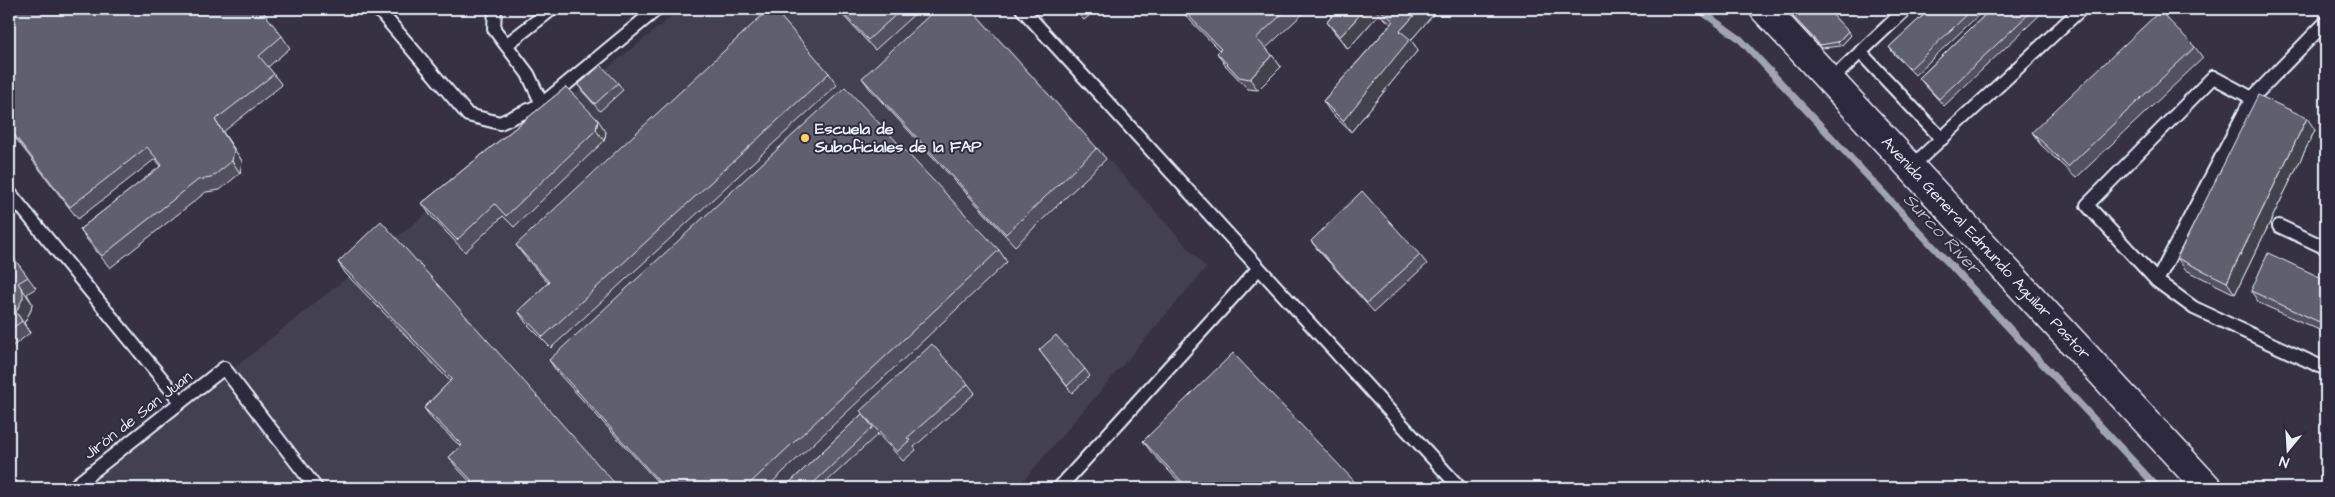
<svg xmlns="http://www.w3.org/2000/svg" width="2335" height="497" font-family="'Architects Daughter',sans-serif">
<style>
.built{fill:#433f51}
.lines{fill:none;stroke-linecap:round;stroke-linejoin:round}
.stream{stroke:#a0a4af;stroke-width:7}
.lane-casing{stroke:#e8f1f8;stroke-width:16}
.secondary-casing{stroke:#e8f1f8;stroke-width:31}
.lane{stroke:#2f2a3d;stroke-width:12}
.secondary{stroke:#2f2a3d;stroke-width:28}
.wall{fill:#53515f;stroke:#e8f1f8}
.shaded-wall{fill:#43424d;stroke:#e8f1f8}
.building{fill:#605e6e;stroke:#e8f1f8}
.poi-dot{fill:#ffd166;stroke:#2f2a3d;stroke-width:2}
.labels{text-anchor:middle;dominant-baseline:central;stroke-width:4;stroke-linejoin:round;paint-order:stroke}
.poi-label{font-size:16px;font-weight:bold;fill:#e8f1f8;stroke:#2f2a3d;text-anchor:start}
.street-label{font-size:16px;fill:#e8f1f8;stroke:#2f2a3d}
.water-label{font-size:18px;font-style:italic;fill:#b2b7c2;stroke:#2f2a3d}
</style>
<rect width="100%" height="100%" fill="#363244"/>
<filter id="ink" filterUnits="userSpaceOnUse"><feTurbulence type="fractalNoise" baseFrequency=".02" numOctaves="2"/><feDisplacementMap in="SourceGraphic" scale="10" xChannelSelector="R" yChannelSelector="G"/><feConvolveMatrix kernelMatrix="1 2 1 2 8 2 1 2 1" color-interpolation-filters="sRGB"/></filter>
<g filter="url(#ink)">
<!-- built -->
<path class="built" d="M681 9H974L1206 268 1017 488H85Z"/>
<g class="lines">
<!-- stream -->
<path class="stream" d="M1698 9 1740 39 2158 488"/>
<defs>
<path id="lane" d="M378 9 468 115 500 123 542 104 657 9
M495 9 494 29 528 74 542 104
M1022 9 1460 488
M506 45 552 9
M1860 52 1942 139
M1831 80 1906 9
M2252 98 2213 77 2087 205 2157 281 2194 308 2326 369
M1911 167 2081 9
M9 192 181 402
M2279 226 2326 248
M2157 281 2252 98 2326 22
M72 488 224 368 316 488
M1059 488 1259 268"/>
<path id="secondary" d="M1764 9 2208 488"/>
</defs>
<!-- lane casing -->
<use href="#lane" class="lane-casing"/>
<!-- secondary casing -->
<use href="#secondary" class="secondary-casing"/>
<!-- lane -->
<use href="#lane" class="lane"/>
<!-- secondary -->
<use href="#secondary" class="secondary"/>
</g>
<!-- wall -->
<path class="wall" d="M9 9 282 36 290 48 268 67 282 85 223 132 242 161 240 173 220 190 206 192 110 268 88 241 80 229 161 166 155 159 78 219 9 130Z
M837 9H920L875 50Z
M1073 9H1097L1084 20Z
M1179 9H1233L1235 11 1237 9H1308L1266 48 1281 67 1258 90 1248 89 1225 65 1217 53 1220 51Z
M1324 9H1438L1411 40 1418 50 1351 132 1331 113 1323 101 1391 24 1379 14 1348 49 1335 33 1327 22 1332 16Z
M1786 9H1827L1851 35 1841 46 1822 48Z
M1851 9H1862L1856 14Z
M1930 9H1985L1915 75 1894 54 1889 47Z
M1991 9H2046L1944 106 1924 84 1919 78Z
M2195 47 2203 58 2076 178 2040 144 2032 132Z
M829 73 837 85 551 348 526 323 518 311 548 283 524 256 516 245Z
M862 78 1097 148 1106 159 1015 246 870 89Z
M618 83 623 90 600 111 583 92 578 85Z
M566 87 606 132 604 141 514 227 503 216 465 252 430 215 422 203Z
M2315 130 2235 294 2186 270 2177 258Z
M1311 241 1420 255 1427 264 1374 312 1318 250Z
M999 250 1007 262 766 488H663L557 372 549 360Z
M9 252 36 288 27 294 32 303 31 310 24 323 30 333 9 349Z
M338 262 619 488H476L457 468 449 457 460 446 432 419 424 408 450 381 346 274Z
M2326 280V333L2259 303 2251 291Z
M1039 350 1085 369 1090 376 1072 393Z
M968 384 975 393 914 447 916 450 903 461 877 433 878 434 820 488H784L862 414Z
M1143 441 1357 484 1360 488H1185L1151 452Z"/>
<!-- shaded-wall -->
<path class="shaded-wall" d="M1365 9H1375L1379 14 1348 49 1340 37Z
M1420 9H1438L1411 40 1418 50 1351 132 1343 121 1400 31Z
M1848 31 1851 35 1841 46 1838 42Z
M1272 55 1281 67 1258 90 1250 79Z
M2307 118 2315 130 2235 294 2227 282Z
M215 120 242 161 240 173 232 161Z
M598 120 606 132 604 141 596 130Z
M18 283 32 303 31 310 24 323 30 333 16 312Z"/>
<!-- building -->
<path class="building" d="M9 9H261L282 36 259 56 274 74 215 120 234 150 232 161 211 178 198 180 102 256 80 229 162 165 147 147 70 207 9 128Z
M769 9H774L829 73 543 337 518 311 549 282 516 245Z
M839 9H902L868 40Z
M936 9H971L1097 148 1006 234 862 78Z
M1182 9H1233L1235 11 1237 9H1288L1256 38 1272 55 1250 79 1239 77 1217 53 1221 49Z
M1328 9H1365L1340 37 1327 22 1334 14Z
M1379 9H1420L1400 31 1410 39 1343 121 1323 101 1394 21Z
M1786 9H1827L1848 31 1838 42 1820 45Z
M1930 9H1973L1910 69 1889 47Z
M1991 9H2034L1939 99 1919 78Z
M2160 11 2195 47 2068 167 2032 132Z
M601 65 618 83 595 104 578 85Z
M566 87 598 120 596 130 506 216 495 204 457 240 422 203Z
M845 87 999 250 745 488H665L549 360Z
M2258 95 2307 118 2227 282 2177 258Z
M1362 191 1420 255 1367 303 1311 241Z
M381 221 619 488H479L449 457 462 445 424 408 452 379 338 262Z
M9 252 28 277 18 283 23 291V298L16 312 22 321 9 331Z
M2268 253 2326 280V325L2251 291Z
M1056 335 1085 369 1067 386 1039 350Z
M932 344 968 384 907 438 910 440 897 452 860 411Z
M1233 353 1357 484 1353 488H1188L1143 441Z
M862 414 873 427 808 488H784Z"/>
</g>
<!-- markers -->
<circle class="poi-dot" cx="805" cy="138" r="5"/>
<g class="labels">
<!-- poi labels -->
<g class="poi-label">
<text x="815" y="129">Escuela de<tspan x="815" dy="18">Suboficiales de la FAP</tspan></text>
</g>
<!-- street labels -->
<g class="street-label">
<text transform="translate(1986 248) rotate(47)">Avenida General Edmundo Aguilar Pastor</text>
<text transform="translate(138 415) rotate(-38)">Jirón de San Juan</text>
</g>
<!-- water labels -->
<g class="water-label">
<text transform="translate(1942 234) rotate(47)">Surco River</text>
</g>
</g>
<!-- margin -->
<rect width="2335" height="497" fill="none" stroke="#2f2a3d" stroke-width="30"/>
<rect x="15" y="15" width="2305" height="467" fill="none" stroke="#e8f1f8" stroke-width="2" filter="url(#ink)"/>
<!-- north arrow -->
<g transform="translate(2288 450) rotate(198)" stroke="#2f2a3d" stroke-width="4" paint-order="stroke">
<path d="M0-4L9 19L0 12L-9 19Z" fill="#e8f1f8"/>
<text y="-8" font-size="14" font-weight="bold" text-anchor="middle" fill="#e8f1f8">N</text>
</g>
</svg>
